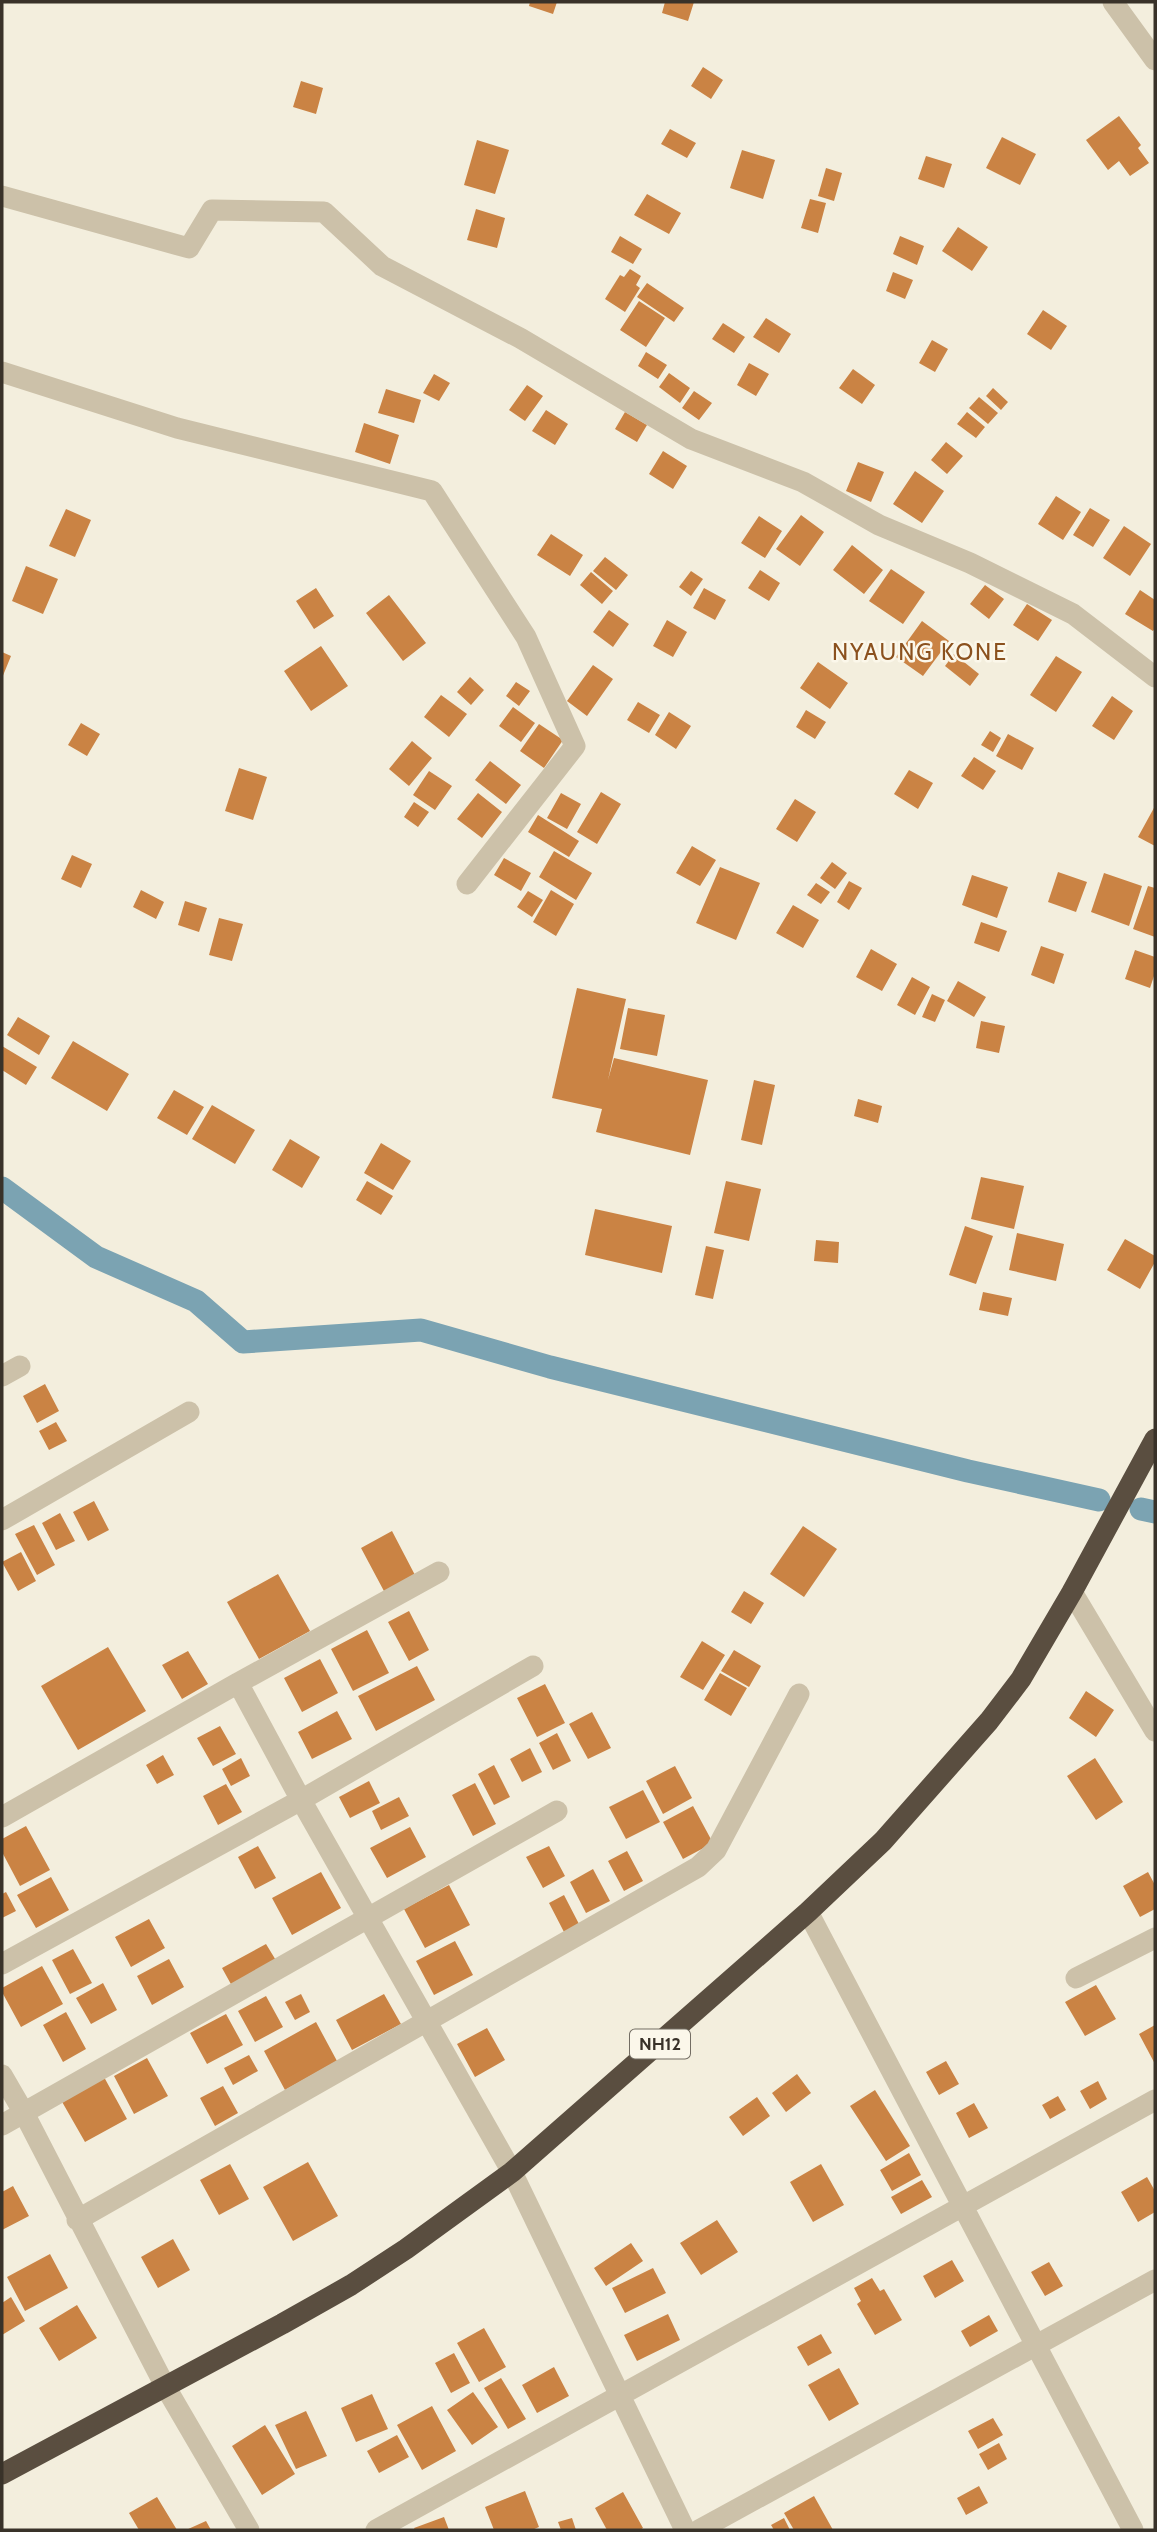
<svg xmlns="http://www.w3.org/2000/svg" width="1157" height="2532" font-family="Cabin,sans-serif">
<style>
.lines{fill:none;stroke-linecap:round;stroke-linejoin:round}
.canal{stroke:#7ba3b2;stroke-width:23}
.building{fill:#ca8344}
.minor{stroke:#ccc1a9;stroke-width:21}
.highway{stroke:#5a4e40;stroke-width:21}
.labels{text-anchor:middle;dominant-baseline:central;stroke-width:5;stroke-linejoin:round;paint-order:stroke}
.shield{fill:#fbf7ea;stroke:#736d63;stroke-width:2}
.shield-label{font-size:18px;font-weight:bold;fill:#393229}
.quarter-label{font-size:23px;letter-spacing:2px;fill:#8b511e;stroke:#fbf7ea}
</style>
<rect width="100%" height="100%" fill="#f3eedd"/>
<g class="lines">
<!-- canal -->
<path class="canal" d="M2 1188 96 1257 196 1301 243 1342 421 1330 550 1367 968 1471 1099 1500
M1141 1509 1155 1512"/>
</g>
<!-- building -->
<path class="building" d="M530 2H557L553 14 529 6Z
M665 2H694L688 21 662 13Z
M703 67 723 80 711 99 691 86Z
M301 81 323 88 316 114 293 107Z
M1119 116 1141 145 1138 148 1149 163 1130 176 1119 161 1108 170 1086 140Z
M670 129 696 143 687 158 661 144Z
M1002 137 1036 154 1020 185 986 168Z
M477 140 509 150 495 194 464 185Z
M742 150 775 160 763 199 730 188Z
M926 156 952 164 944 188 918 179Z
M826 168 842 173 834 201 818 196Z
M647 194 681 213 669 234 634 215Z
M810 199 826 203 818 233 801 228Z
M476 209 505 218 497 248 467 240Z
M958 227 988 247 972 271 942 251Z
M620 236 642 249 633 264 611 252Z
M900 236 924 246 917 265 893 254Z
M630 269 641 276 636 285 640 288 625 312 605 299 620 275 624 277Z
M893 272 913 280 905 299 886 291Z
M647 283 684 308 674 322 637 297Z
M639 301 665 318 646 347 620 330Z
M1043 310 1067 326 1051 350 1027 334Z
M766 318 791 334 779 353 753 337Z
M723 323 745 337 734 353 712 339Z
M932 340 948 349 935 372 919 363Z
M646 352 667 365 658 379 638 366Z
M749 363 769 374 756 396 737 385Z
M853 369 875 385 862 404 839 388Z
M669 373 690 388 680 403 659 387Z
M434 374 450 383 439 401 423 393Z
M527 385 543 396 525 421 509 410Z
M993 388 1008 402 1001 410 986 396Z
M386 389 421 400 414 423 378 413Z
M694 391 712 403 699 420 682 408Z
M979 397 998 413 988 424 969 408Z
M546 410 568 424 555 445 532 431Z
M625 412 647 425 637 442 615 429Z
M967 412 985 427 976 438 957 424Z
M364 423 399 435 390 464 355 452Z
M946 442 963 456 947 474 931 460Z
M663 451 687 466 673 489 649 474Z
M858 462 884 472 871 502 846 491Z
M915 471 944 491 922 523 893 504Z
M1056 496 1081 512 1063 540 1038 524Z
M1090 508 1110 520 1093 547 1073 535Z
M66 509 91 520 75 557 49 546Z
M801 515 824 532 800 566 776 549Z
M759 516 782 531 765 558 741 543Z
M1124 526 1151 544 1130 576 1103 558Z
M551 534 583 555 570 576 537 555Z
M852 545 883 570 864 594 833 570Z
M605 557 628 575 616 590 593 571Z
M26 566 58 579 43 614 12 601Z
M891 569 925 592 903 624 869 601Z
M760 570 780 583 769 601 748 588Z
M691 571 703 579 691 596 679 587Z
M591 572 613 591 602 604 580 585Z
M985 585 1004 599 989 619 970 604Z
M316 588 334 616 314 629 296 601Z
M704 588 726 600 715 620 693 608Z
M1140 590 1155 600V628L1153 631 1125 614Z
M389 595 426 643 403 661 366 613Z
M1027 604 1052 620 1038 641 1013 625Z
M609 610 629 624 613 647 593 632Z
M667 620 687 632 673 657 653 646Z
M922 621 949 641 923 676 896 657Z
M321 646 348 686 311 711 284 671Z
M2 652 11 656 2 678Z
M954 654 979 674 970 686 945 666Z
M1056 656 1082 672 1056 712 1030 695Z
M818 662 848 683 830 709 800 688Z
M593 665 613 679 587 716 567 701Z
M470 677 484 690 471 705 457 692Z
M516 682 530 691 519 706 506 696Z
M441 695 467 714 449 737 424 717Z
M1112 696 1133 711 1114 740 1092 726Z
M638 702 660 715 649 733 627 720Z
M513 707 535 723 521 742 499 726Z
M806 710 826 722 815 739 796 727Z
M669 712 691 726 676 749 655 735Z
M81 723 100 734 87 756 68 745Z
M539 724 563 740 544 768 520 751Z
M990 731 1001 738 993 752 981 745Z
M1008 734 1034 748 1022 770 996 756Z
M412 741 432 758 409 786 389 769Z
M974 757 996 771 983 790 961 776Z
M490 761 521 785 506 804 475 780Z
M239 768 267 777 253 820 225 811Z
M909 770 933 783 918 809 894 794Z
M429 771 452 786 435 810 413 795Z
M601 792 621 804 597 844 577 832Z
M478 793 502 812 482 838 457 819Z
M561 793 581 804 567 829 547 818Z
M795 799 816 812 797 842 776 829Z
M414 802 429 812 418 827 404 817Z
M1155 806V846L1138 837Z
M538 815 579 841 569 857 528 832Z
M692 846 716 860 700 886 676 873Z
M554 851 592 873 576 900 539 877Z
M72 855 92 864 81 888 61 879Z
M504 858 531 873 521 891 494 875Z
M832 862 847 873 835 889 820 878Z
M720 867 760 883 736 940 696 923Z
M1058 872 1087 882 1076 912 1048 902Z
M1104 873 1142 886 1129 926 1091 912Z
M972 875 1008 887 997 918 962 905Z
M849 881 862 888 849 910 837 902Z
M816 883 830 892 821 904 807 895Z
M1148 886 1155 888V937L1133 929Z
M141 890 164 902 156 919 133 907Z
M551 890 574 904 556 936 533 922Z
M528 891 543 900 532 917 517 907Z
M185 901 207 908 199 932 178 925Z
M793 905 819 920 803 948 776 933Z
M219 918 243 924 232 961 209 955Z
M981 922 1007 931 999 952 974 943Z
M1041 946 1064 954 1054 984 1031 975Z
M871 949 897 964 882 991 856 977Z
M1135 950 1155 957V973L1150 988 1125 979Z
M912 977 930 987 915 1015 897 1005Z
M958 981 986 997 974 1017 947 1001Z
M577 988 626 999 608 1080 614 1058 708 1080 690 1155 596 1132 602 1109 552 1098Z
M932 994 945 1000 935 1022 922 1017Z
M628 1008 665 1015 657 1056 620 1049Z
M18 1017 50 1036 39 1055 7 1035Z
M981 1021 1005 1026 999 1053 976 1048Z
M73 1041 129 1074 107 1111 51 1078Z
M2 1046 37 1067 26 1085 2 1070Z
M754 1080 775 1085 762 1145 741 1140Z
M174 1090 204 1107 187 1135 157 1118Z
M858 1099 882 1106 878 1123 854 1116Z
M212 1105 255 1130 235 1164 192 1139Z
M290 1139 320 1157 302 1188 272 1170Z
M381 1143 411 1161 393 1190 364 1173Z
M981 1177 1024 1186 1014 1229 971 1219Z
M367 1181 393 1196 381 1215 356 1200Z
M726 1181 761 1189 749 1241 714 1233Z
M595 1209 672 1226 662 1273 585 1255Z
M965 1226 993 1236 976 1284 949 1275Z
M1017 1233 1064 1244 1056 1281 1009 1270Z
M1125 1239 1155 1256V1262L1140 1289 1107 1270Z
M816 1240 839 1242 838 1263 814 1261Z
M706 1246 724 1250 713 1299 695 1295Z
M983 1292 1012 1298 1008 1316 979 1310Z
M45 1384 59 1411 37 1423 23 1396Z
M56 1422 67 1441 49 1450 39 1431Z
M94 1501 109 1530 88 1541 73 1512Z
M60 1513 75 1541 56 1550 42 1523Z
M34 1525 55 1565 37 1575 15 1534Z
M803 1526 837 1549 804 1597 770 1574Z
M392 1531 416 1577 385 1593 361 1548Z
M21 1552 36 1581 18 1591 2 1562Z
M278 1574 310 1631 259 1659 227 1602Z
M744 1591 764 1603 751 1624 731 1612Z
M409 1611 429 1650 409 1661 388 1622Z
M367 1630 389 1673 353 1691 331 1649Z
M702 1641 725 1655 703 1690 680 1677Z
M108 1647 146 1711 78 1750 41 1686Z
M734 1650 761 1666 749 1687 721 1671Z
M188 1651 208 1684 182 1699 162 1665Z
M320 1659 338 1693 302 1712 284 1678Z
M417 1666 435 1700 376 1731 358 1696Z
M720 1673 747 1688 731 1716 704 1700Z
M545 1684 565 1723 537 1737 517 1698Z
M1086 1691 1114 1710 1096 1737 1069 1718Z
M337 1711 352 1739 312 1759 298 1732Z
M592 1712 611 1748 588 1759 569 1724Z
M220 1726 236 1754 213 1766 197 1738Z
M557 1733 571 1761 553 1770 539 1743Z
M530 1748 542 1772 522 1782 510 1759Z
M163 1755 174 1775 157 1784 146 1765Z
M241 1758 250 1776 231 1786 222 1769Z
M1095 1758 1123 1802 1096 1820 1067 1776Z
M494 1765 510 1797 494 1805 478 1774Z
M675 1766 692 1798 663 1814 646 1781Z
M369 1781 380 1803 350 1818 339 1797Z
M475 1783 496 1824 473 1836 452 1795Z
M226 1784 242 1812 218 1825 203 1796Z
M643 1790 660 1822 626 1839 609 1807Z
M399 1797 409 1816 381 1830 372 1811Z
M693 1806 713 1843 683 1859 663 1822Z
M26 1826 50 1870 20 1886 2 1852V1839Z
M410 1827 426 1857 387 1878 370 1848Z
M258 1846 276 1878 255 1889 238 1857Z
M549 1846 565 1876 543 1888 526 1857Z
M627 1851 643 1881 624 1891 608 1861Z
M593 1869 610 1901 586 1913 570 1882Z
M321 1872 341 1908 292 1935 272 1898Z
M1148 1872 1155 1885V1909L1140 1917 1123 1886Z
M51 1877 69 1910 36 1928 17 1895Z
M449 1885 470 1925 425 1948 404 1909Z
M6 1892 16 1911 2 1918V1894Z
M564 1895 579 1924 564 1932 549 1903Z
M149 1919 165 1948 131 1967 115 1937Z
M455 1941 473 1975 434 1995 416 1961Z
M266 1944 277 1962 232 1986 222 1968Z
M73 1949 92 1983 70 1994 52 1960Z
M169 1959 184 1987 152 2005 137 1976Z
M42 1966 63 2004 21 2027 2 1992V1988Z
M103 1983 117 2010 91 2024 76 1998Z
M1096 1985 1116 2019 1085 2036 1065 2002Z
M301 1994 310 2012 295 2020 285 2002Z
M384 1994 401 2024 352 2050 336 2020Z
M266 1996 283 2027 255 2042 238 2011Z
M66 2012 86 2049 63 2062 43 2025Z
M226 2014 243 2045 207 2064 190 2033Z
M316 2022 337 2061 285 2090 264 2051Z
M1155 2025V2064L1139 2034Z
M487 2028 505 2060 475 2077 457 2044Z
M249 2055 258 2071 233 2085 224 2068Z
M147 2058 168 2096 134 2114 114 2076Z
M946 2061 959 2084 939 2095 926 2072Z
M797 2074 811 2093 786 2112 772 2093Z
M104 2077 127 2119 85 2142 61 2100Z
M1098 2081 1107 2099 1090 2109 1080 2091Z
M223 2086 238 2113 215 2126 200 2098Z
M875 2090 910 2146 886 2161 850 2106Z
M1058 2096 1066 2110 1050 2119 1042 2105Z
M757 2097 770 2116 743 2136 729 2117Z
M974 2103 988 2128 969 2138 956 2113Z
M909 2153 921 2175 892 2191 880 2170Z
M308 2162 338 2216 293 2241 263 2187Z
M230 2164 249 2199 219 2215 200 2180Z
M821 2164 844 2205 813 2222 790 2182Z
M1147 2177 1155 2191V2212L1138 2222 1121 2192Z
M922 2180 932 2197 901 2214 891 2197Z
M13 2186 29 2216 2 2230V2192Z
M717 2220 738 2252 701 2275 680 2243Z
M173 2239 190 2270 158 2288 141 2257Z
M631 2243 643 2261 606 2286 594 2268Z
M50 2254 68 2288 25 2311 7 2277Z
M952 2260 964 2281 935 2298 923 2276Z
M1049 2262 1063 2286 1045 2296 1031 2272Z
M653 2268 666 2293 625 2313 612 2288Z
M872 2278 880 2291 884 2289 902 2320 875 2335 857 2304 861 2301 854 2288Z
M11 2297 25 2321 2 2335V2303Z
M77 2305 97 2338 59 2361 39 2328Z
M668 2314 680 2340 637 2361 624 2335Z
M989 2315 998 2331 970 2347 961 2331Z
M484 2328 506 2367 479 2382 457 2343Z
M821 2334 832 2353 808 2366 797 2347Z
M454 2353 470 2383 451 2393 435 2363Z
M554 2367 569 2396 537 2413 522 2385Z
M839 2368 859 2404 829 2421 808 2385Z
M501 2378 526 2419 508 2429 484 2388Z
M473 2392 498 2427 472 2445 447 2410Z
M372 2394 388 2429 356 2442 341 2408Z
M432 2406 456 2451 422 2470 397 2425Z
M306 2411 327 2456 296 2469 275 2425Z
M993 2418 1003 2435 978 2449 968 2431Z
M265 2425 295 2474 262 2495 232 2446Z
M397 2435 409 2457 379 2473 367 2451Z
M999 2443 1007 2459 988 2470 979 2454Z
M979 2486 988 2503 966 2515 957 2498Z
M525 2491 539 2527 532 2530H494L485 2507Z
M623 2492 643 2528 640 2530H607L595 2508Z
M814 2496 833 2530H794L784 2513Z
M157 2497 177 2530H139L129 2513Z
M444 2517 449 2530H415L414 2528Z
M572 2518 576 2530H561L558 2522Z
M784 2518 790 2530H774L771 2525Z
M206 2521 211 2530H186Z"/>
<g class="lines">
<!-- minor -->
<path class="minor" d="M1113 2 1155 60
M2 196 189 248 212 210 324 212 382 266 520 338 691 439 803 482 879 525 970 563 1073 614 1155 677
M2 372 177 428 432 491 526 637 575 746 467 884
M2 1376 20 1366
M2 1520 189 1412
M439 1572 238 1683 301 1800 512 2172 685 2530
M1072 1592 1155 1731
M2 1817 238 1683
M808 1912 1133 2530
M2 1964 301 1800 533 1666
M1076 1978 1155 1938
M2 2075 24 2113 165 2386 249 2530
M2 2125 557 1811
M77 2220 698 1867 716 1850 799 1694
M376 2530 1155 2100
M699 2530 1155 2280"/>
<!-- highway -->
<path class="highway" d="M2 2474 282 2324 351 2285 406 2249 512 2172 808 1912 883 1841 989 1721 1021 1679 1072 1592 1155 1439"/>
</g>
<g class="labels">
<!-- shield labels -->
<rect class="shield" x="630" y="2029.5" width="60" height="29" rx="5"/>
<g class="shield-label">
<text x="660" y="2044">NH12</text>
</g>
<!-- quarter labels -->
<g class="quarter-label">
<text x="920" y="652">NYAUNG KONE</text>
</g>
</g>
<!-- border -->
<rect width="1157" height="2532" fill="none" stroke="#393229" stroke-width="7"/>
</svg>
